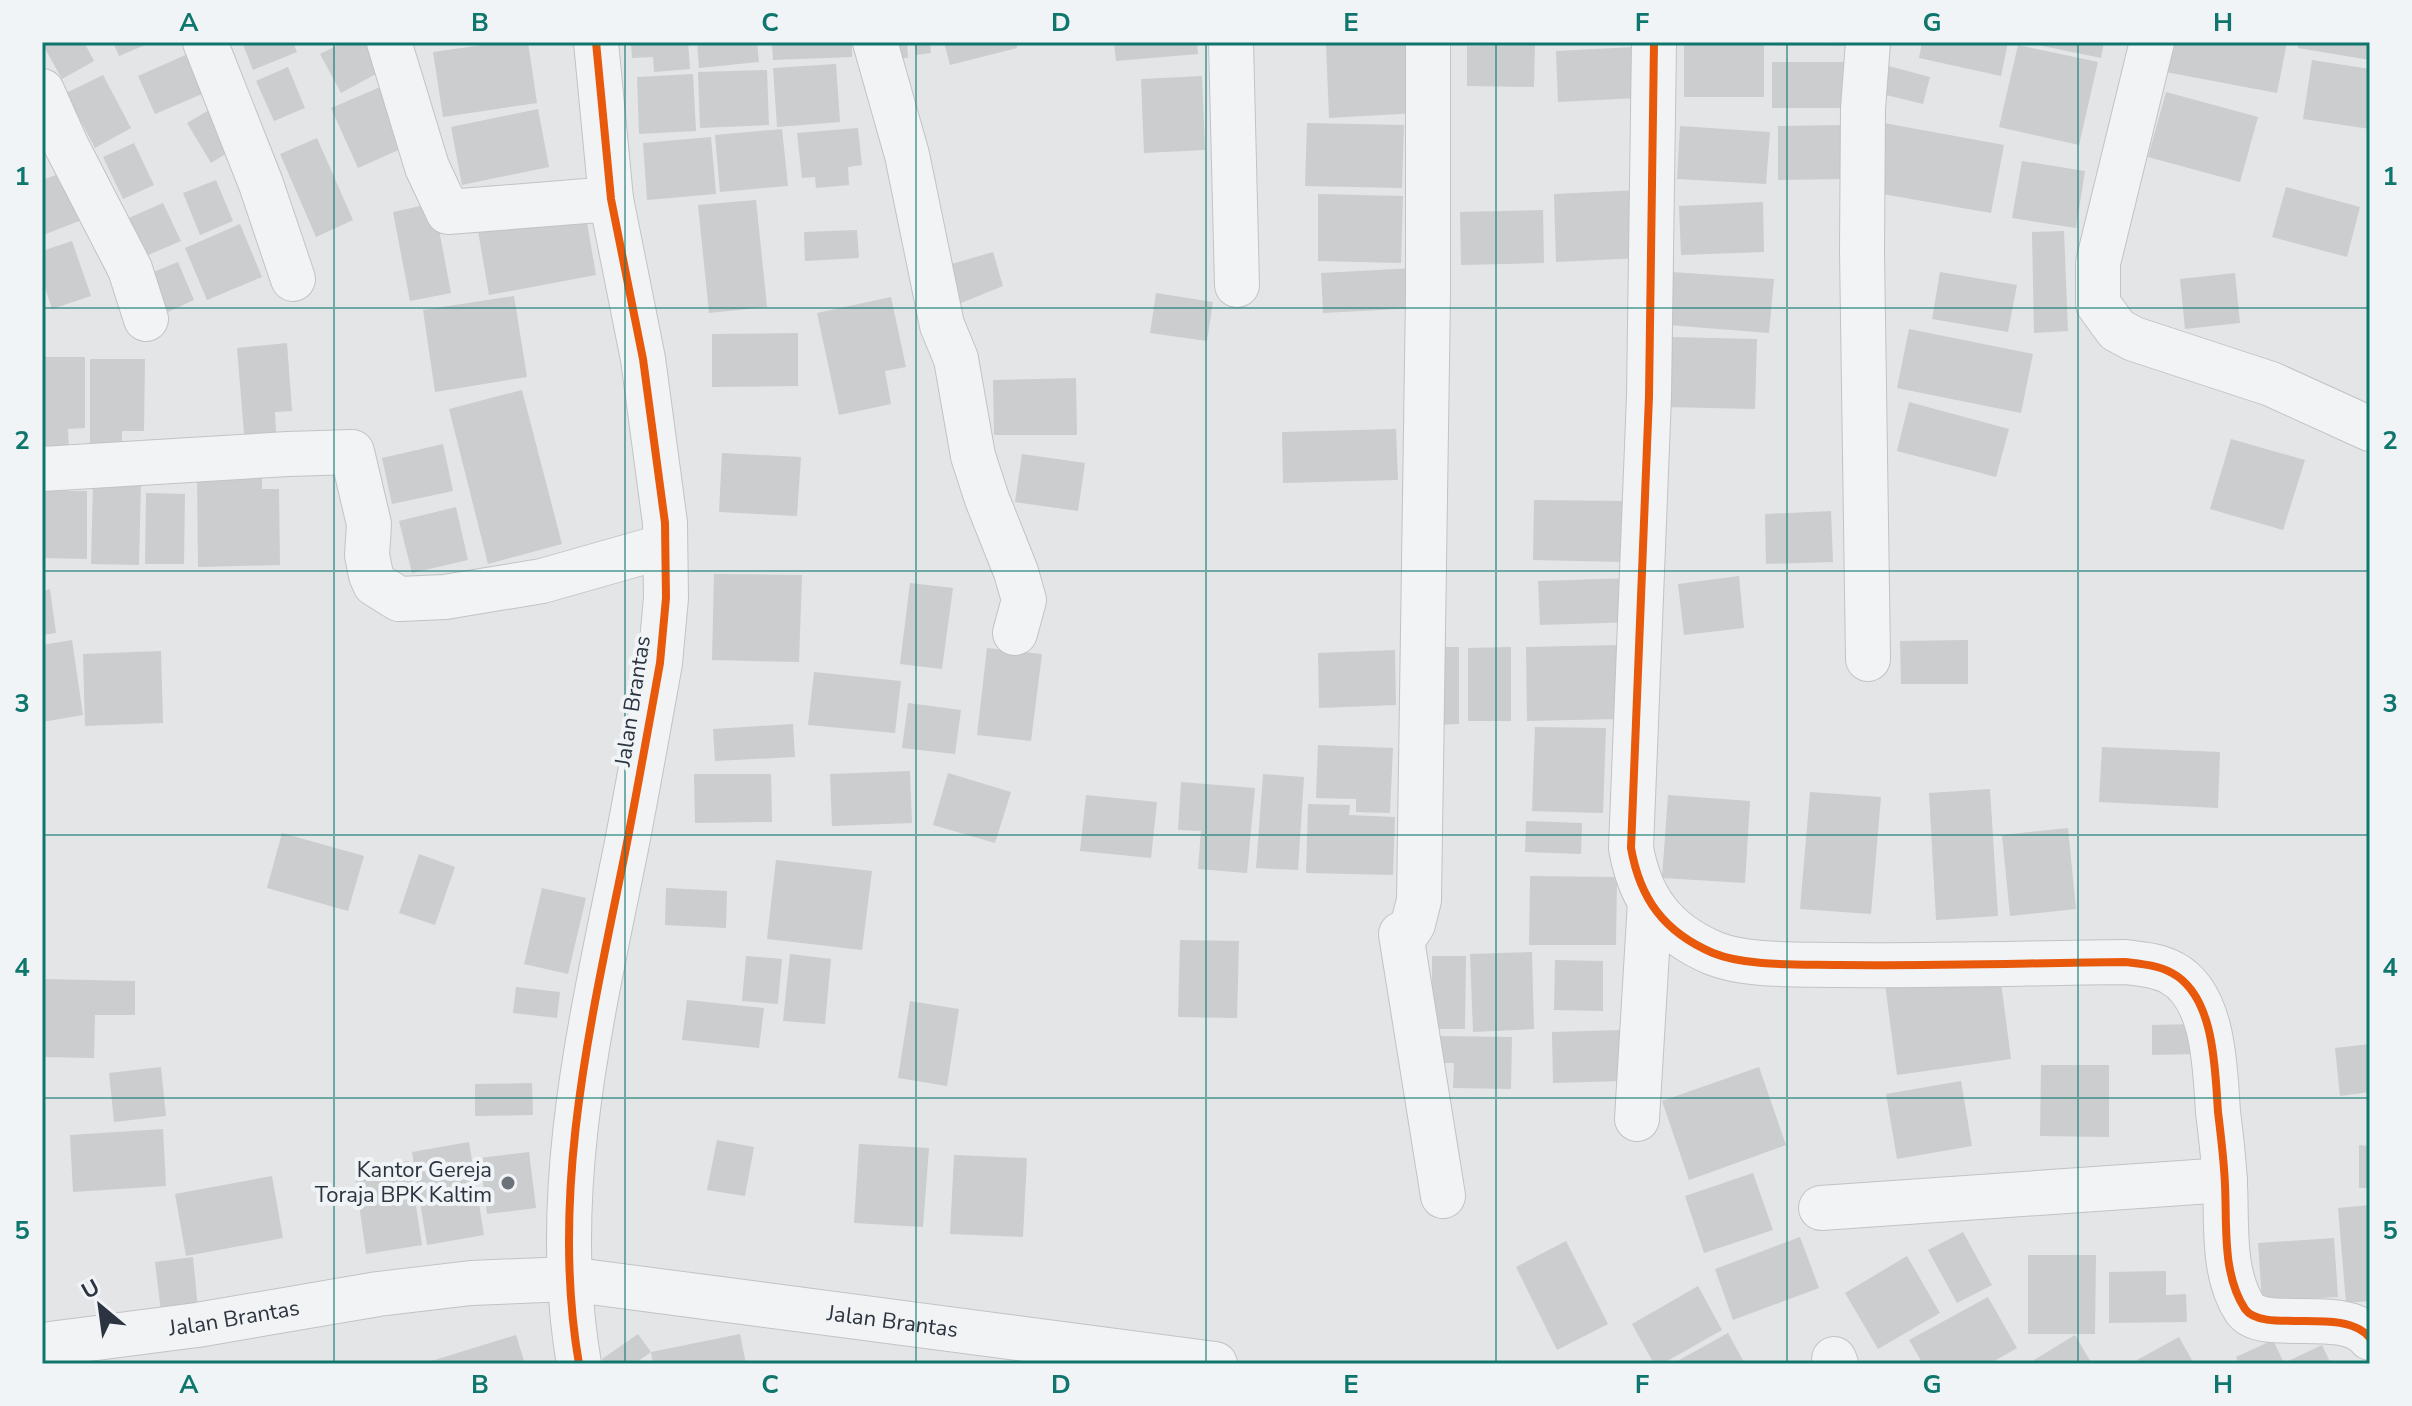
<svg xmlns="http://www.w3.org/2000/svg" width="2412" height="1406" font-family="'Nunito Sans',sans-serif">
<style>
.building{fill:#cbcdcf}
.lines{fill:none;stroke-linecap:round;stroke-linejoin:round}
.minor-casing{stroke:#c1c3c5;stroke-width:46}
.minor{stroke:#f2f3f4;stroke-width:44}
.cycleway-casing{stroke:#f1f4f6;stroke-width:13}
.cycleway{stroke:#e8590c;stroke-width:8}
.grid{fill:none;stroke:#0f766e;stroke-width:2;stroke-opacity:0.55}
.poi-dot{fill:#6b727a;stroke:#f1f4f6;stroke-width:3}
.labels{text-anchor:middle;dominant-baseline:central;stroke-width:8;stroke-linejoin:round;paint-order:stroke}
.street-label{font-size:22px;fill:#2b3440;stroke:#f1f4f6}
.poi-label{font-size:22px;fill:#2b3440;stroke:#f1f4f6;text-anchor:end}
.neatline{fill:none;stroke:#0f766e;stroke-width:3}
.grid-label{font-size:26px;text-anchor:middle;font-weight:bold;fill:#0f766e}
</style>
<rect width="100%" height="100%" fill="#e3e5e7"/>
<!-- building -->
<path class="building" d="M48 42H84L94 61 62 79 43 45Z
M113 42H152L119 56Z
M242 42H293L297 52 253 70Z
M344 42H373L387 68 341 93 320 54Z
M504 42H528L537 103 443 117 433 52Z
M631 42H688L690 69 654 72 653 57 632 58Z
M697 42H757L759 62 699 68Z
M772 42H852V57L773 60Z
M889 42H907L908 58 890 59Z
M914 42H930L931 53 916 55Z
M944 42H1016L1017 48 950 65Z
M1114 42H1197L1198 54 1116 61Z
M1381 42H1414L1417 113 1329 118 1326 45Z
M1764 42H1846V46L1764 45Z
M1922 42H2008L2001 76 1919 58Z
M2024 42H2104L2101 58Z
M2160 42H2287L2277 93 2155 70Z
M2299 42H2370V60L2298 48Z
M1535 45 1534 87 1467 86V46Z
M1684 45H1764V97H1684Z
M2018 45 2098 62 2079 145 1999 127Z
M1635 47 1638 98 1558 102 1556 51Z
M199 49 216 88 155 114 138 76Z
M2312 60 2370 69V129L2303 119Z
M1772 62H1850V108H1772Z
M836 64 840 122 777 127 773 68Z
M1885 65 1930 77 1923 104 1878 93Z
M288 67 305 108 274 121 256 81Z
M767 70 769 125 700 128 698 72Z
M693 74 696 131 639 134 637 77Z
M103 75 131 128 95 148 66 93Z
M1202 76 1205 150 1144 153 1141 79Z
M385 85 412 144 358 168 331 108Z
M2166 92 2258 117 2240 182 2148 157Z
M214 107 237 147 211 163 187 123Z
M538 109 549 167 462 185 451 127Z
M1307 123 1404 125 1402 188 1305 186Z
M1884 123 2004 145 1991 213 1871 192Z
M1843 125 1844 179 1778 180V126Z
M1680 126 1770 132 1766 184 1677 179Z
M858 128 862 165 848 167 849 185 816 188 815 177 802 178 797 133Z
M782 129 788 186 720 192 715 135Z
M711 137 716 194 647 200 643 143Z
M317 138 353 220 316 237 280 154Z
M134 143 154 185 123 199 103 157Z
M2022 161 2085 171 2076 228 2012 218Z
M70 170 87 218 43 235 42 180Z
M216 180 233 221 200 235 183 193Z
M2286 187 2360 207 2347 257 2272 237Z
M1640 190 1642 258 1556 262 1554 194Z
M1318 194 1403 196 1401 263 1318 261Z
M756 200 767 307 709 313 698 205Z
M1763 202 1764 252 1681 255 1679 206Z
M163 203 181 241 141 258 124 220Z
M434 203 451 293 410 301 393 212Z
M584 205 596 275 489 295 477 225Z
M1543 210 1544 263 1461 265 1460 212Z
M240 224 262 277 207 300 185 248Z
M857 230 859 258 805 261 804 232Z
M2064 231 2068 331 2034 333 2032 232Z
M72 241 91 296 52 309 42 278V251Z
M993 252 1003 286 956 305 945 266Z
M178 262 194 300 168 312 151 273Z
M1415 268 1417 308 1323 313 1321 273Z
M1672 272 1774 279 1769 333 1668 325Z
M1940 272 2017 285 2008 332 1932 319Z
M2235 273 2240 323 2185 329 2180 279Z
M1156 293 1213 302 1207 341 1150 333Z
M514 296 527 377 435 392 423 310Z
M891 297 906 367 885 371 891 404 839 415 817 313Z
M1909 329 2033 354 2021 413 1897 388Z
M798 333V386L712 387V334Z
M1670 337 1757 339 1755 409 1667 407Z
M287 343 292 411 275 412 276 432 244 434 237 348Z
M43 357H85V428L68 429 69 449H44Z
M90 359H145L144 431H122V445H90Z
M1076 378 1077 435H994L993 380Z
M522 390 562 544 488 564 449 409Z
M1909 402 2009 429 1996 477 1897 451Z
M1396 429 1398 480 1283 483 1282 432Z
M2231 439 2305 460 2283 530 2210 509Z
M443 444 453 491 392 504 382 458Z
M722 453 801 457 797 516 719 512Z
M1022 454 1085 463 1078 511 1015 502Z
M262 474V489H279L280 565 198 567 197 475Z
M93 483H141L139 565 91 564Z
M43 491H87V559L42 558Z
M146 493 185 494 184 564H145Z
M1534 500 1626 501 1624 562 1533 560Z
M456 507 468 560 412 573 399 521Z
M1831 511 1833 562 1766 564 1765 514Z
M714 574 802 575 799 662 712 660Z
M1739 576 1744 628 1684 635 1678 584Z
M1634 578 1636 622 1540 625 1538 581Z
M910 583 953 588 942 669 900 664Z
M50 589 56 633 42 635V591Z
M72 640 83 715 42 722V645Z
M1968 640V684H1901L1900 641Z
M1618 645V719L1527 721 1526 647Z
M1430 647H1459V724L1431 725Z
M1511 647V721H1468V648Z
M987 648 1042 654 1031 741 977 735Z
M1395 650 1396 705 1319 708 1318 653Z
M161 651 163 723 85 726 83 654Z
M814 672 901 681 895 733 808 725Z
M908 703 961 710 955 754 902 748Z
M793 724 795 757 715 761 713 729Z
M1535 727 1606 728 1603 813 1532 811Z
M1318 745 1393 748 1390 813 1356 812V799L1316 798Z
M2102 747 2220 752 2218 808 2099 802Z
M910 771 912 823 832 826 830 774Z
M948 773 1011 792 995 843 933 825Z
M694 774H771L772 822 695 823Z
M1263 774 1304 777 1298 870 1256 868Z
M1181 782 1255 788 1247 873 1198 869 1201 831 1178 830Z
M1990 789 1998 916 1936 920 1929 793Z
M1810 792 1881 797 1871 914 1800 909Z
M1086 795 1157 802 1151 858 1080 851Z
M1668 795 1750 801 1745 883 1662 878Z
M1308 804 1350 805 1349 815 1395 817 1393 875 1306 873Z
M1526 821 1582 823 1581 854 1525 852Z
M2068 828 2076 909 2010 916 2002 835Z
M282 833 364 856 348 911 267 888Z
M419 854 455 867 435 925 399 913Z
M776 860 872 871 862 950 767 939Z
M1530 876 1617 877 1616 945H1529Z
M542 888 586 898 568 974 524 964Z
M666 888 727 891 726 928 665 925Z
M1180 940 1239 941 1237 1018 1178 1017Z
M1532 952 1534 1029 1473 1032 1470 954Z
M790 954 831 959 825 1024 783 1021Z
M746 956 782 959 778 1004 742 1001Z
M1432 956H1466L1465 1029H1432Z
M1555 960 1603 961V1011L1554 1010Z
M1999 967 2011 1059 1897 1075 1885 984Z
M42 979 135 981V1015H95L94 1058 42 1057Z
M516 987 560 992 557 1018 513 1013Z
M687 1000 764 1008 759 1048 682 1040Z
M910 1001 959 1009 947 1086 898 1078Z
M2198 1024 2197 1054 2152 1055V1025Z
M1621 1030 1623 1081 1553 1083 1552 1032Z
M1440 1036 1512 1037 1511 1089 1453 1088 1454 1063H1440Z
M2370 1044V1092L2340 1096 2335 1048Z
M2041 1065H2109V1137L2040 1136Z
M161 1067 166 1116 114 1122 109 1073Z
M1759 1067 1786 1145 1689 1180 1662 1101Z
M1961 1081 1972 1146 1897 1159 1886 1094Z
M532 1083 533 1115 475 1116V1084Z
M163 1129 166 1186 73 1192 70 1135Z
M717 1140 754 1147 745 1196 707 1190Z
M469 1142 484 1235 427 1245 412 1152Z
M859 1144 929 1148 923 1227 854 1223Z
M2359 1145 2370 1146V1188H2359Z
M529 1152 536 1208 487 1214 480 1158Z
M954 1155 1027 1158 1023 1237 950 1234Z
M409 1161 422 1245 366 1254 354 1169Z
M1753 1173 1773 1230 1704 1253 1685 1196Z
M272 1176 283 1238 186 1256 175 1194Z
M2370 1205V1301L2346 1303 2338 1208Z
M1963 1232 1992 1285 1957 1303 1928 1250Z
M1800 1237 1819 1288 1733 1320 1715 1269Z
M2334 1238 2338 1297 2262 1301 2258 1243Z
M1566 1241 1608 1324 1557 1350 1516 1267Z
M2028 1255H2096L2095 1334H2028Z
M1907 1256 1940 1313 1878 1349 1845 1293Z
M193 1257 198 1309 161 1312 155 1262Z
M2166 1271V1295L2186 1294 2187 1322 2109 1323V1272Z
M1698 1286 1722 1330 1662 1364H1654L1632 1324Z
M1988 1297 2017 1348 1989 1364H1923L1909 1340Z
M1728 1333 1745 1364H1672Z
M638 1334 651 1352 634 1364H606L602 1359Z
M740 1334 746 1364H653L651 1352Z
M516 1335 525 1364H425V1363Z
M2075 1335 2092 1364H2036L2034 1360Z
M2179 1337 2194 1364H2139L2137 1360Z
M2273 1340 2284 1363 2322 1345 2331 1364H2239L2236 1357Z"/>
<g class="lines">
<defs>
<g id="minor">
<path d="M205 42 261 184 293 279"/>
<path d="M389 42 427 167 448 212 611 199"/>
<path d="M875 42 907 155 942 325 956 359 973 456 987 499 1016 572 1024 600 1015 633"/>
<path d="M1231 42 1237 285"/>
<path d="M1428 42V295L1419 900 1413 924 1407 933 1401 934 1443 1196"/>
<path d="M1654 42 1649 396 1631 848C1640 899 1664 932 1713 953 1747 967 1802 964 1839 965 1934 966 2030 963 2125 962 2141 964 2158 965 2172 973 2215 996 2215 1070 2218 1112 2221 1136 2224 1160 2225 1185 2227 1225 2222 1274 2245 1309 2263 1335 2344 1305 2370 1338"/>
<path d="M1868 42 1863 109 1862 251 1868 659"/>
<path d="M2152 42 2098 263V304L2117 330 2134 339 2271 384 2370 429"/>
<path d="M42 91 67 147 130 269 146 319"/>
<path d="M42 469 288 454 352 452 369 524 367 555 371 575 375 584 399 599 445 597 542 581 665 546"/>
<path d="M1637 1119 1650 902"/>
<path d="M1821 1208 2225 1180"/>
<path id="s1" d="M42 1345 197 1325 378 1294 471 1283 568 1279 1215 1364"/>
<path d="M1834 1359 1836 1364"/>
<path d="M579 1364C549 1191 592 1017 626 848 638 786 649 724 660 663L666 598 665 523 643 359 611 199 596 42"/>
</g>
</defs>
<!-- minor casing -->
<use href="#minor" class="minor-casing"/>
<!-- minor -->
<use href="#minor" class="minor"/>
<defs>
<path id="cycleway" d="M1654 42 1649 396 1631 848C1640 899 1664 932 1713 953 1747 967 1802 964 1839 965 1934 966 2030 963 2125 962 2141 964 2158 965 2172 973 2215 996 2215 1070 2218 1112 2221 1136 2224 1160 2225 1185 2227 1225 2222 1274 2245 1309 2263 1335 2344 1305 2370 1338
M579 1364C549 1191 592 1017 626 848 638 786 649 724 660 663L666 598 665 523 643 359 611 199 596 42"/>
</defs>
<!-- cycleway casing -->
<use href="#cycleway" class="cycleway-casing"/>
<!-- cycleway -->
<use href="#cycleway" class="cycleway"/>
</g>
<!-- grid -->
<path class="grid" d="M334 42V1364M625 42V1364M916 42V1364M1206 42V1364M1496 42V1364M1787 42V1364M2078 42V1364M42 308H2370M42 571H2370M42 835H2370M42 1098H2370"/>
<!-- markers -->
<circle class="poi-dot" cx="508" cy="1183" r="8"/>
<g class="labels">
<!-- street labels -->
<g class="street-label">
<text transform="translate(633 701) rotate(-81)">Jalan Brantas</text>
<text stroke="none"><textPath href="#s1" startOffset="194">Jalan Brantas</textPath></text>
<text stroke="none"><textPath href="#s1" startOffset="858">Jalan Brantas</textPath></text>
</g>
<!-- poi labels -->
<g class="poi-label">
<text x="492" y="1170">Kantor Gereja<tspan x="492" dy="25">Toraja BPK Kaltim</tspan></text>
</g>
</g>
<!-- border -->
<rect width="2412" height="1406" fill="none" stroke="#f1f4f6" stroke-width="88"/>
<!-- north arrow -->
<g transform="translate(100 1306) rotate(331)" stroke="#f1f4f6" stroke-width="6" paint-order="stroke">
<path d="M0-6L14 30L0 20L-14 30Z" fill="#2b3440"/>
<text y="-12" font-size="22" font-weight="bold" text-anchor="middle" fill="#2b3440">U</text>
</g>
<rect x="44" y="44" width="2324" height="1318" class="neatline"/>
<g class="grid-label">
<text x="189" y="31">A</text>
<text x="480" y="31">B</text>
<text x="770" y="31">C</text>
<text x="1061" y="31">D</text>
<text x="1351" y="31">E</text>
<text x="1642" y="31">F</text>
<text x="1932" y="31">G</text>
<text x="2223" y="31">H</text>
<text x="22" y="185">1</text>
<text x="2390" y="185">1</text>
<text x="22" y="449">2</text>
<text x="2390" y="449">2</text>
<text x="22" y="712">3</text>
<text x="2390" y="712">3</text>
<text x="22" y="976">4</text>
<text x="2390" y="976">4</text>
<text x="22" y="1239">5</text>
<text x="2390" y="1239">5</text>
<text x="189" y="1393">A</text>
<text x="480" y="1393">B</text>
<text x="770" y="1393">C</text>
<text x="1061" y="1393">D</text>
<text x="1351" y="1393">E</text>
<text x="1642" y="1393">F</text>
<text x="1932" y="1393">G</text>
<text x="2223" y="1393">H</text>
</g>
</svg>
